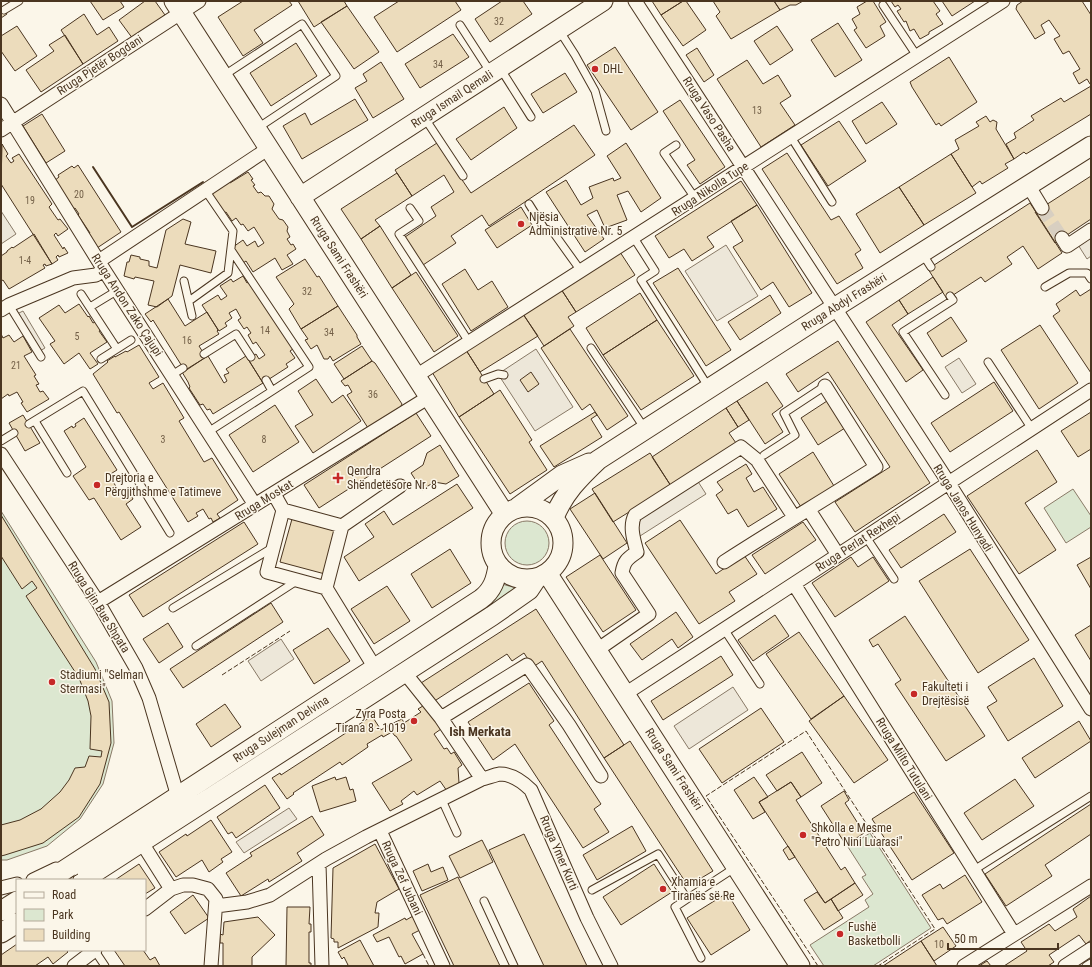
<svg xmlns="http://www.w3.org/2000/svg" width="1092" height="967" font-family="'Roboto Condensed',sans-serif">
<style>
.green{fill:#dce7d0;stroke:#887966}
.parking{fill:#ede7d9;stroke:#887966}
.building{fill:#ecdcbc;stroke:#4a3520}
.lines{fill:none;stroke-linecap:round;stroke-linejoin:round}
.street-tunnel{stroke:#d8cfc1;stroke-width:13;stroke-dasharray:13 6;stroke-linecap:butt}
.lane-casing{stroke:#4a3520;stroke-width:9}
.street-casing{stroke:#4a3520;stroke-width:15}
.secondary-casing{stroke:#4a3520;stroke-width:21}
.lane{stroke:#fbf6e9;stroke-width:7}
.street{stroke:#fbf6e9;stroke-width:13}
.secondary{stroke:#fbf6e9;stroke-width:19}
.fence{stroke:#4a3520;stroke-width:1;stroke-dasharray:5 2;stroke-linecap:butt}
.wall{stroke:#4a3520;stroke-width:2}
.poi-dot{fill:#c62828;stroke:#fbf6e9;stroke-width:1.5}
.labels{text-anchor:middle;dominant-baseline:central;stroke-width:3;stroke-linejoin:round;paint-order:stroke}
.number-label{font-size:10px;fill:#725f47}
.street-label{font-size:12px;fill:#4a3520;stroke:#fbf6e9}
.poi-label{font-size:12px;fill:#4a3520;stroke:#fbf6e9;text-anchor:start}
.neighbourhood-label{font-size:13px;font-weight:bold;fill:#4a3520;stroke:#fbf6e9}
</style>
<rect width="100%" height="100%" fill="#fbf6e9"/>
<!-- green -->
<path class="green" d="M1073 489 1091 516V527L1066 543 1044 508Z
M1 511 96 662 112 701 114 743 103 784 80 819 47 846 7 860H1Z
M505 543a22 22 0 1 1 44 0a22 22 0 1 1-44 0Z
M502 584 516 588 493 606 491 601Z
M870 833 931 928 873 966H824L810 945 869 907 865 900 873 894 862 877 866 875 848 847Z"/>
<!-- parking -->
<path class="parking" d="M1 211 16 234 1 244Z
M1091 230V256L1087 259 1075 240Z
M726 245 758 296 717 321 685 271Z
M23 311 45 348 38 352 15 315Z
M536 349 573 407 535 431 498 374Z
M959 358 976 384 962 393 945 367Z
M697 480 706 494 640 536 637 531 639 516Z
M281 639 294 659 261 681 248 661Z
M733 687 748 710 689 749 674 726Z
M289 808 297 819 244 853 236 842Z"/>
<!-- building -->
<path class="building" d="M90 1H120L124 7 103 20Z
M145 1H155L165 15 133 39 119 20Z
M243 1H289L292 5 254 30 263 43 243 56 218 17Z
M298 1H344L347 6 314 27Z
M399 1H455L461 10 397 52 374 17Z
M502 1H523L532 14 490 42 475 19Z
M652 1H683L661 15Z
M683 1H686L706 30 683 46 661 15Z
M713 1H774L780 10 731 39 716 16 720 12Z
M774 1H803L796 5H790L780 10Z
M867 1H873L886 22 880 26 885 36 866 48 854 30 857 28 852 19 860 14 857 7Z
M891 1H933L940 11 936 14 943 24 929 32V34L920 39 914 29 910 31 906 21 904 22 897 11 901 9 898 5 895 7Z
M942 1H975L952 16Z
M1023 1H1082L1091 15V83L1090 84 1087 79 1079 84 1073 73 1080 69 1069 51 1063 54 1054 39 1060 36 1049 20 1041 25 1045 33 1035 39 1016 9 1017 5Z
M1 5 7 14 1 18Z
M347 6 379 52 354 69 321 22Z
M84 14 97 35 109 27 118 41 83 64 61 30Z
M838 23 862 60 835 77 811 40Z
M17 26 37 56 15 71 1 51V36Z
M777 26 793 50 770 65 754 41Z
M453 34 469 57 420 88 405 64Z
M65 35 83 64 41 92 26 70 54 51 49 45Z
M296 43 317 76 271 106 250 73Z
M615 47 658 112 631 130 587 65Z
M697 48 714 75 704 82 686 55Z
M949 57 977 102 941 126 939 123 936 125 912 87 910 82Z
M747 60 763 84 778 75 791 96 780 103 795 125 761 147 717 79Z
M381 62 404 99 373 118 355 88 367 81 363 74Z
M565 73 577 92 543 113 531 94Z
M1091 86V114L1026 154 1024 152 1014 159 1006 144 1016 138 1014 133 1034 120 1031 116 1061 98 1064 102Z
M355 99 368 120 302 159 283 126 305 113 311 125Z
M680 100 725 167 700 184 687 165 695 160 663 111Z
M882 102 897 124 866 144 852 121Z
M504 107 517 128 471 160 456 139Z
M42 114 65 151 46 163 23 126Z
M986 116 990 122 993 120 997 122 996 129 1014 159 1005 164 1008 168 982 184 980 181 972 187 951 154 959 149 955 140 979 126 976 122Z
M839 121 866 161 828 186 801 145Z
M574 125 595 155 489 226 482 215 451 236 456 243 423 265 405 237 436 216 431 207 454 192 444 175 412 196 395 170 437 143 471 193Z
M626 143 661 198 641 212 628 191 617 195 627 220 605 228 597 210 587 215 604 239 585 252 546 192 566 180 581 205 593 198 589 187 613 178 614 181 621 178 607 156Z
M2 144 8 154 6 156 11 163 14 161 12 158 19 154 52 204 49 207 58 220 60 219 68 229 58 236 56 233 54 235 63 249 64 247 68 253 59 257 58 255 56 257 58 260 52 264 1 184Z
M787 153 831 220 839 216 861 250 855 254 863 268 837 284 762 169Z
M951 154 976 193 924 225 899 187Z
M78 165 121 232 97 248 88 234 90 233 78 215 79 214 75 208 72 210 54 181 59 177 58 175 72 166 74 168Z
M248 172 253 179 251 180 255 185 253 186 258 193 261 192 265 196H269L274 204 272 209 279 219 283 220 288 227 287 231 290 237 287 239 291 245 293 244 296 249 287 255 293 264 282 270 275 258 253 272 246 261 243 263 233 247 243 240 247 246 255 241 258 247 264 243 254 227 248 231 243 224 241 225 236 218 232 221 226 212 224 213 211 194 228 181 230 183Z
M397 173 412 196 375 220 380 226 361 239 341 209Z
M1091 176V219L1055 243 1035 212Z
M741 181 757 205 707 237 714 247 692 261 684 249 669 258 655 236Z
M899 187 924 225 880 253 856 214Z
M1030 203 1062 253 1038 269 1023 246 1007 257 1012 264 985 282 981 277 947 299 928 269Z
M757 205 812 293 789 307 773 282 761 290 733 247 743 241 731 221Z
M521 207 532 225 497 248 485 230Z
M183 219 191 222 185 244 216 251 211 273 180 265 172 296 157 307 148 305 154 281 135 277 134 279 124 276 127 262H129L131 255 140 257V259L149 261V266L157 268 166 230Z
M380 226 411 275 392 288 361 239Z
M34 234 52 264 46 266 45 264 43 265 45 268 9 289 3 280 1 281V256L7 252V251L12 247 13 248Z
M620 252 635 275 576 312 561 289Z
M305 259 317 277 319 276 338 306 301 329 289 309 294 304 276 277Z
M678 268 731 350 706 366 653 283Z
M465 269 478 290 492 281 508 307 471 331 442 284Z
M416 272 458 336 434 352 392 288Z
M243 276 247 283 250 281 293 349 290 351 295 358 286 364 288 367 263 383 248 359 256 354 259 359 265 355 256 342 253 344 248 335 251 333 247 327 244 329 238 320 241 318 236 309 229 313 232 318 225 323 227 326 219 331 202 305 218 295 221 300 227 296 220 286 231 279 233 282Z
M933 277 943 292 908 314 899 300Z
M561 289 576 312 568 317 574 326 544 346 523 314Z
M1091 289V373L1053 316 1060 311 1056 304 1076 290 1080 296Z
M640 293 657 320 603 355 586 328Z
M770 295 781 313 740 340 728 322Z
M168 299 185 326 207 312 218 330 217 331 219 334 199 346 206 357 185 371 153 320 151 322 145 314Z
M899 300 908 314 892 325 923 370 906 382 866 322Z
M79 304 88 317 89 316 93 323 97 321 102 329 99 331 107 342 90 353 98 364 90 369 79 353 64 364 50 344 55 341 39 318 59 305 65 313Z
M338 306 357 335V337L361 344 333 361 330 356 328 359H324L317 345 311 349 305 340 308 339 301 329Z
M523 314 538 336 480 372 466 350Z
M951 317 967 341 942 357 927 333Z
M657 320 694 376 641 410 603 355Z
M1040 325 1078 383 1039 409 1001 350Z
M570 329 628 416 607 430 590 404 582 410 541 348Z
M1 334 3 338 9 335 14 342 23 336 32 352 24 356 36 375 34 376 39 384 36 385 40 392 43 391 49 399 27 412 21 403 23 402 17 392 9 396 8 394 1 399Z
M838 341 930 483 855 532 835 502 890 467 828 372 798 392 786 374Z
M139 345 159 377 149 383 153 389 163 383 184 418 179 421 204 462 212 458 238 500 217 514 220 518 213 522 211 518 209 519 203 509 196 513 198 516 188 522 119 412 117 413 93 374 108 362 107 361 115 356V357L126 351 127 352Z
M362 346 372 361 344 379 334 364Z
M466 350 494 394 459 417 432 372Z
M208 356 224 383 227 381 224 375 229 373 226 369 246 356 263 383 213 414 210 409 207 410 203 404 200 405 189 388 190 387 188 382 182 372Z
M372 361 375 363 402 404 400 408 368 428 347 395 352 392 348 385 345 386 341 381Z
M531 372 539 384 528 392 520 380Z
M316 379 332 403 343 395 361 421 313 453 295 426 313 415 298 391Z
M767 382 783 406 772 414 783 432 765 444 737 401Z
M994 382 1013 411 950 452 931 423Z
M500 390 532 440 529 442 547 470 510 494 459 417Z
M737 401 749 420 738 427 726 408Z
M827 401 845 428 818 445 801 418Z
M275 405 299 442 253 472 229 435Z
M726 408 738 427 729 433 736 443 671 486 652 457Z
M595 412 597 415 591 419 602 437 554 467 540 446Z
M1091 412V449L1078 457 1061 431Z
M416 413 431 436 319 508 304 485Z
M23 415 40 443 25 451 9 423Z
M84 418 117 470 109 475 123 498 130 494 133 499 126 504 141 527 121 540 94 498 89 500 73 476 86 467 64 431 72 426 73 428 76 426 75 424Z
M440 445 459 476 446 484 434 482 422 490 411 473 423 465 427 453Z
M1037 450 1057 482 1025 503 1056 550 1019 574 967 496Z
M813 452 834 486 801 507 779 474Z
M650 453 671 486 613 522 592 489Z
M746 464 752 474 746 478 754 492 763 487 777 509 748 527 737 509 728 514 716 495 723 490 717 482Z
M457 484 473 508 359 581 344 557 374 537 365 524 384 511 393 525Z
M595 493 627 543 603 559 570 509Z
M944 514 956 532 901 568 889 550Z
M1 515 95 669 109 702 111 743 100 784 79 817 43 843 5 855 1 856V825L20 820 41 809 60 792 69 780 75 768 85 767 89 756 101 757 102 751 90 749 91 716 88 701 79 678 26 596 37 588 32 581 22 589 1 556Z
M292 519 336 531 325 574 280 562Z
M680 520 716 574 744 555 757 574 729 592 735 601 699 624 645 543Z
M244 522 258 544 143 617 129 595Z
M803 522 816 540 765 574 752 555Z
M450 549 471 583 432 608 411 574Z
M970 549 1029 640 978 673 919 581Z
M600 555 636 610 603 632 566 577Z
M851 557 858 567 873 557 889 581 835 617 812 583Z
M1091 557V589L1077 565Z
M387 586 410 621 374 644 351 609Z
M271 603 283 622 183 688 170 669Z
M536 609 624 745 604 758 542 661 533 667 524 653 512 661 507 654 433 702 421 683Z
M676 612 693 637 678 648 672 639 642 660 630 644Z
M775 615 789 636 753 661 738 640Z
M905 616 985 736 946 761 895 684 901 680 878 644 873 647 869 640Z
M168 623 183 647 159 663 143 639Z
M1091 625V661L1075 635Z
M328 628 350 661 314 684 293 650Z
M799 632 844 696 811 719 766 654Z
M721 656 733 675 663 720 651 701Z
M1034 658 1063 706 1008 741 987 707 997 701 988 687Z
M529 683 554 721 549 725 601 804 594 809 609 832 583 848 515 744 493 760 468 722Z
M844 696 888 760 854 783 809 721Z
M225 704 241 727 211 747 196 724Z
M426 704 441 729 434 734 444 749 447 748 451 754 454 752 462 765 458 768 459 783 447 791 440 781 417 795 414 791 401 801 403 804 390 811 372 783 412 760 396 736H395L387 726 402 719 404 723 421 712 418 709Z
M761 708 784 742 722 783 699 749Z
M372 716 381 730 387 726 392 732 383 737 382 735 367 744 368 747 342 765 340 762 293 793 294 794 287 799 272 778 280 773 281 775Z
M1079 721 1091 741 1035 778 1022 758Z
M630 741 713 871 688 886 604 758Z
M802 752 822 783 801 797 791 782 777 791 766 775Z
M335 777 336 780 346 777 350 790 353 789 356 801 320 812 312 786Z
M754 777 768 797 759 802 765 812 753 819 734 790Z
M1015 779 1034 806 982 840 964 813Z
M791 782 801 797 796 800 841 870 845 867 855 883 825 903 759 802Z
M265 785 280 808 236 838 232 832 228 834 217 817Z
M844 791 849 800 845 803 864 833 846 845 821 806Z
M914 792 954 853 912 880 872 819Z
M1091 804V834L1045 865 1052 876 1006 906 985 874Z
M312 816 324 835 297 853 302 861 269 882 268 879 241 896 226 873 252 856 250 853Z
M211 820 232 852 221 859 223 862 209 872 202 860 176 877 159 852 186 834 187 836Z
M632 826 646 851 597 880 583 855Z
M524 834 587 966H544L489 850Z
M482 840 493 862 460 878 449 856Z
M375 844 399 889 377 902 375 913H379L378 927 338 948V942H334V939L331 938 333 868Z
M788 846 795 857 789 860 783 850Z
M139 864 155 888 145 894V880H115Z
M428 864 431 872 443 867 448 880 422 891 413 871Z
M654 864 672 892 621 925 603 897Z
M965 875 982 902 947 924 943 918 938 920 922 895 940 884 943 889Z
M458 877 500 966H454L420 895Z
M855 883 863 895 838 911 831 899Z
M817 892 825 903 831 899 843 918 824 930 804 900Z
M727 893 750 930 711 955 687 918Z
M193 895 209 918 185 934 170 912Z
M1091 896V940L1086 944 1079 935 1049 955 1054 962 1048 966H1004L1027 951 1021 942 1049 924 1055 931 1077 917 1073 909Z
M287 907H310L309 924H311V932H309V963H311V966H286Z
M413 916 420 930 412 934 423 954 405 964 401 956 399 957 389 937 377 942 373 935 405 918 406 920Z
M258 917 275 935 252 957V966H223V943H220V934L223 935 224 922Z
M943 927 956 946 934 961 921 941Z
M360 940 374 966H346L348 965 344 957 342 959 338 952Z
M921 941 937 966H883Z
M17 944V950H66L68 952 53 964 48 957 35 966H1V955Z
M114 950H143L150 960 155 957 160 966H125Z
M987 961 991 966H979Z"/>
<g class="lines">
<!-- street-tunnel -->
<path class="street-tunnel" d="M1042 208 1062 238"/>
<defs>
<path id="lane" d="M883 5 917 56
M4 10 19 1
M460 25 491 73
M559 30 575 55 595 91 606 131
M500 68 531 117
M223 76 302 24 336 76 256 129
M424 117 463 176
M791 137 832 202
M676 145 664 153 695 198
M529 204 544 228 553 232 581 271
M410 208 419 221 399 234 469 342
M634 238 655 271 641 280 709 388
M231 250 309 367 272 391
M922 253 931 267
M184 281 192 316
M1045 287 1069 273H1087L1091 279
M81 294 117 349
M189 301 228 273 233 231 205 190
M9 305 41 357
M90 307 118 290
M591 348 645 429
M204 354 236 334 251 357
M101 359 131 340
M988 362 1032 429
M172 375 183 368
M484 379 498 374 504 375
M945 395 903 332 953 300 950 296
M35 421 67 473
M29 424 83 391 170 533
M208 432 272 391 266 380
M1 441 14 433
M764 455 795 435 784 413 825 386
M866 537 894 579
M173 608 272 548
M724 629 760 684
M196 646 298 580
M442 800 457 833
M974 870 1091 796
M592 890 658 854 687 899 736 867
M687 899 675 907 701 958
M484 901 514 966
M95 951 105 966
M1086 966 1091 963"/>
<path id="street" d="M635 1 943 474 1091 709
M1 104 104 270 255 505
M1 130 199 1
M1028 185 1042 208
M1062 238 1067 246 1091 230
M99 261 269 148
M1 310 9 305 73 278 96 275 104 270
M416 376 1003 1
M1 454 98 602 136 668 149 698 178 797
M274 494 283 510 342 526
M283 510 267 572 326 588 375 668
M809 510 838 555
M724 562C775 529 826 499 876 467L825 386
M794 584 1014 934
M326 588 342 526 400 486
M98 602 429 397
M597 650 649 614 622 573C624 561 627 559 637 552 634 541 629 526 635 515L741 447 757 460 794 517
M405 673 441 718 482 779
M625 694 1091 390
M441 718 527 665 569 725 601 776
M380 831 443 966
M142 843 171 889
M319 864 322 966
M33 880 56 869
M1 888 17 884
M216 906 247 902 270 895 326 859 366 837 482 779C487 778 494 775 500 774 512 774 523 782 531 790L587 918 611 966
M145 909 171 889 183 885H193L208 889 216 899 211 966
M74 966 95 950
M964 966 1091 886
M1065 966 1091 949"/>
<path id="secondary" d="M174 1 504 513
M300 197 603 1
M491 543a36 36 0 1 1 72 0a36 36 0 1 1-72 0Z
M518 507 562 475 589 463
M554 518C563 494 580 477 598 460L834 308 1091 146
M547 573 800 966
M49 880 481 599C493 590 496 579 498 566
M83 880 492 616 529 590 537 578
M1 911 17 901
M1 933 17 923"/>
</defs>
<!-- lane casing -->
<use href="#lane" class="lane-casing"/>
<!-- street casing -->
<use href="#street" class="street-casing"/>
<!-- secondary casing -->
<use href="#secondary" class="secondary-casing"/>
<!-- lane -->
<use href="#lane" class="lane"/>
<!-- street -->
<use href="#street" class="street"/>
<!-- secondary -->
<use href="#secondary" class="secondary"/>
<!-- fence -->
<path class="fence" d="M222 675 290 631
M68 880 78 874
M423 954 429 966
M818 966 706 796 806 731 935 929 878 966"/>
<!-- wall -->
<path class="wall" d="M93 167 132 227 203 182"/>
</g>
<!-- markers -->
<g class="poi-dot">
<circle cx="595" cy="69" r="4"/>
<circle cx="521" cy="224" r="4"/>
<path d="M336 472h4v4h4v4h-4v4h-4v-4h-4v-4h4z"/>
<circle cx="97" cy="485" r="4"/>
<circle cx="52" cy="682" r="4"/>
<circle cx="914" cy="694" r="4"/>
<circle cx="414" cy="721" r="4"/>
<circle cx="803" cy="835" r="4"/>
<circle cx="663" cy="889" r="4"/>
<circle cx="840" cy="934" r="4"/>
</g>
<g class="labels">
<!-- number labels -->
<g class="number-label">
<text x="499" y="21">32</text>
<text x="438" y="64">34</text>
<text x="757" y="110">13</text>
<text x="79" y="194">20</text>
<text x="30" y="200">19</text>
<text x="25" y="260">1-4</text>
<text x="307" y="291">32</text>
<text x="265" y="330">14</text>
<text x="329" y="332">34</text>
<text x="77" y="336">5</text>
<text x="187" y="340">16</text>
<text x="16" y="365">21</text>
<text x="373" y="394">36</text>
<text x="163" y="439">3</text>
<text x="264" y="439">8</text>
<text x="939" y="944">10</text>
</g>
<!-- street labels -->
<g class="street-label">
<text transform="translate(100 65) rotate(-33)">Rruga Pjetër Bogdani</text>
<text transform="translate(452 99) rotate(-33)">Rruga Ismail Qemali</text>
<text transform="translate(709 114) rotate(57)">Rruga Vaso Pasha</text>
<text transform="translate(710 189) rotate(-33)">Rruga Nikolla Tupe</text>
<text transform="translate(339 257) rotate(57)">Rruga Sami Frashëri</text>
<text transform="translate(844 302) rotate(-32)">Rruga Abdyl Frashëri</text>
<text transform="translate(127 305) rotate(57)">Rruga Andon Zako Çajupi</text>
<text transform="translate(264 500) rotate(-32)">Rruga Moskat</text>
<text transform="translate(963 508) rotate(58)">Rruga Janos Hunyadi</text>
<text transform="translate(858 542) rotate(-33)">Rruga Perlat Rexhepi</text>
<text transform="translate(99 607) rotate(58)">Rruga Gjin Bue Shpata</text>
<text transform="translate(281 729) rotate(-33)">Rruga Sulejman Delvina</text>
<text transform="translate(904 759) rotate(58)">Rruga Milto Tutulani</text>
<text transform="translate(674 769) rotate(57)">Rruga Sami Frashëri</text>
<text transform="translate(559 853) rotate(67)">Rruga Ymer Kurti</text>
<text transform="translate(402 878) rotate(65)">Rruga Zef Jubani</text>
</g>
<!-- poi labels -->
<g class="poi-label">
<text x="603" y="69">DHL</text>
<text x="529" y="217">Njësia<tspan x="529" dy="14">Administrative Nr. 5</tspan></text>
<text x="347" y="471">Qendra<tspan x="347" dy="14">Shëndetësore Nr. 8</tspan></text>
<text x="105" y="478">Drejtoria e<tspan x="105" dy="14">Përgjithshme e Tatimeve</tspan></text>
<text x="60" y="675">Stadiumi "Selman<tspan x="60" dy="14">Stermasi"</tspan></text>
<text x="922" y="687">Fakulteti i<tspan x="922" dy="14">Drejtësisë</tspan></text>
<text x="406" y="714" text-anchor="end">Zyra Posta<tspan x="406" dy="14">Tirana 8 - 1019</tspan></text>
<text x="811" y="828">Shkolla e Mesme<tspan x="811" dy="14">"Petro Nini Luarasi"</tspan></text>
<text x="671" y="882">Xhamia e<tspan x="671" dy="14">Tiranës së Re</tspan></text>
<text x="848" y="927">Fushë<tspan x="848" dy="14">Basketbolli</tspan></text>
</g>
<!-- neighbourhood labels -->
<g class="neighbourhood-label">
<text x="480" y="731">Ish Merkata</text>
</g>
</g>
<!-- border -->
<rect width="1092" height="967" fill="none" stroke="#4a3520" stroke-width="4"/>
<!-- legend -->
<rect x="16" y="879" width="130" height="72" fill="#fbf6e9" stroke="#b4a999"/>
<rect x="24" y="892" width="20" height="6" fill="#fbf6e9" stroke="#b4a999"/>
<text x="52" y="899" font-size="12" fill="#4a3520">Road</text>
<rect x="24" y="909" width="20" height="12" fill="#dce7d0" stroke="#b4a999"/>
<text x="52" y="919" font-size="12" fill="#4a3520">Park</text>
<rect x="24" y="929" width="20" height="12" fill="#ecdcbc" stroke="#b4a999"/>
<text x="52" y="939" font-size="12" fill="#4a3520">Building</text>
<!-- scale -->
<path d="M948 943v6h110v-6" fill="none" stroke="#4a3520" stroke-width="2"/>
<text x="954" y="943" font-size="12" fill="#4a3520" stroke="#fbf6e9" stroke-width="3" paint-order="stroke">50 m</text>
</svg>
